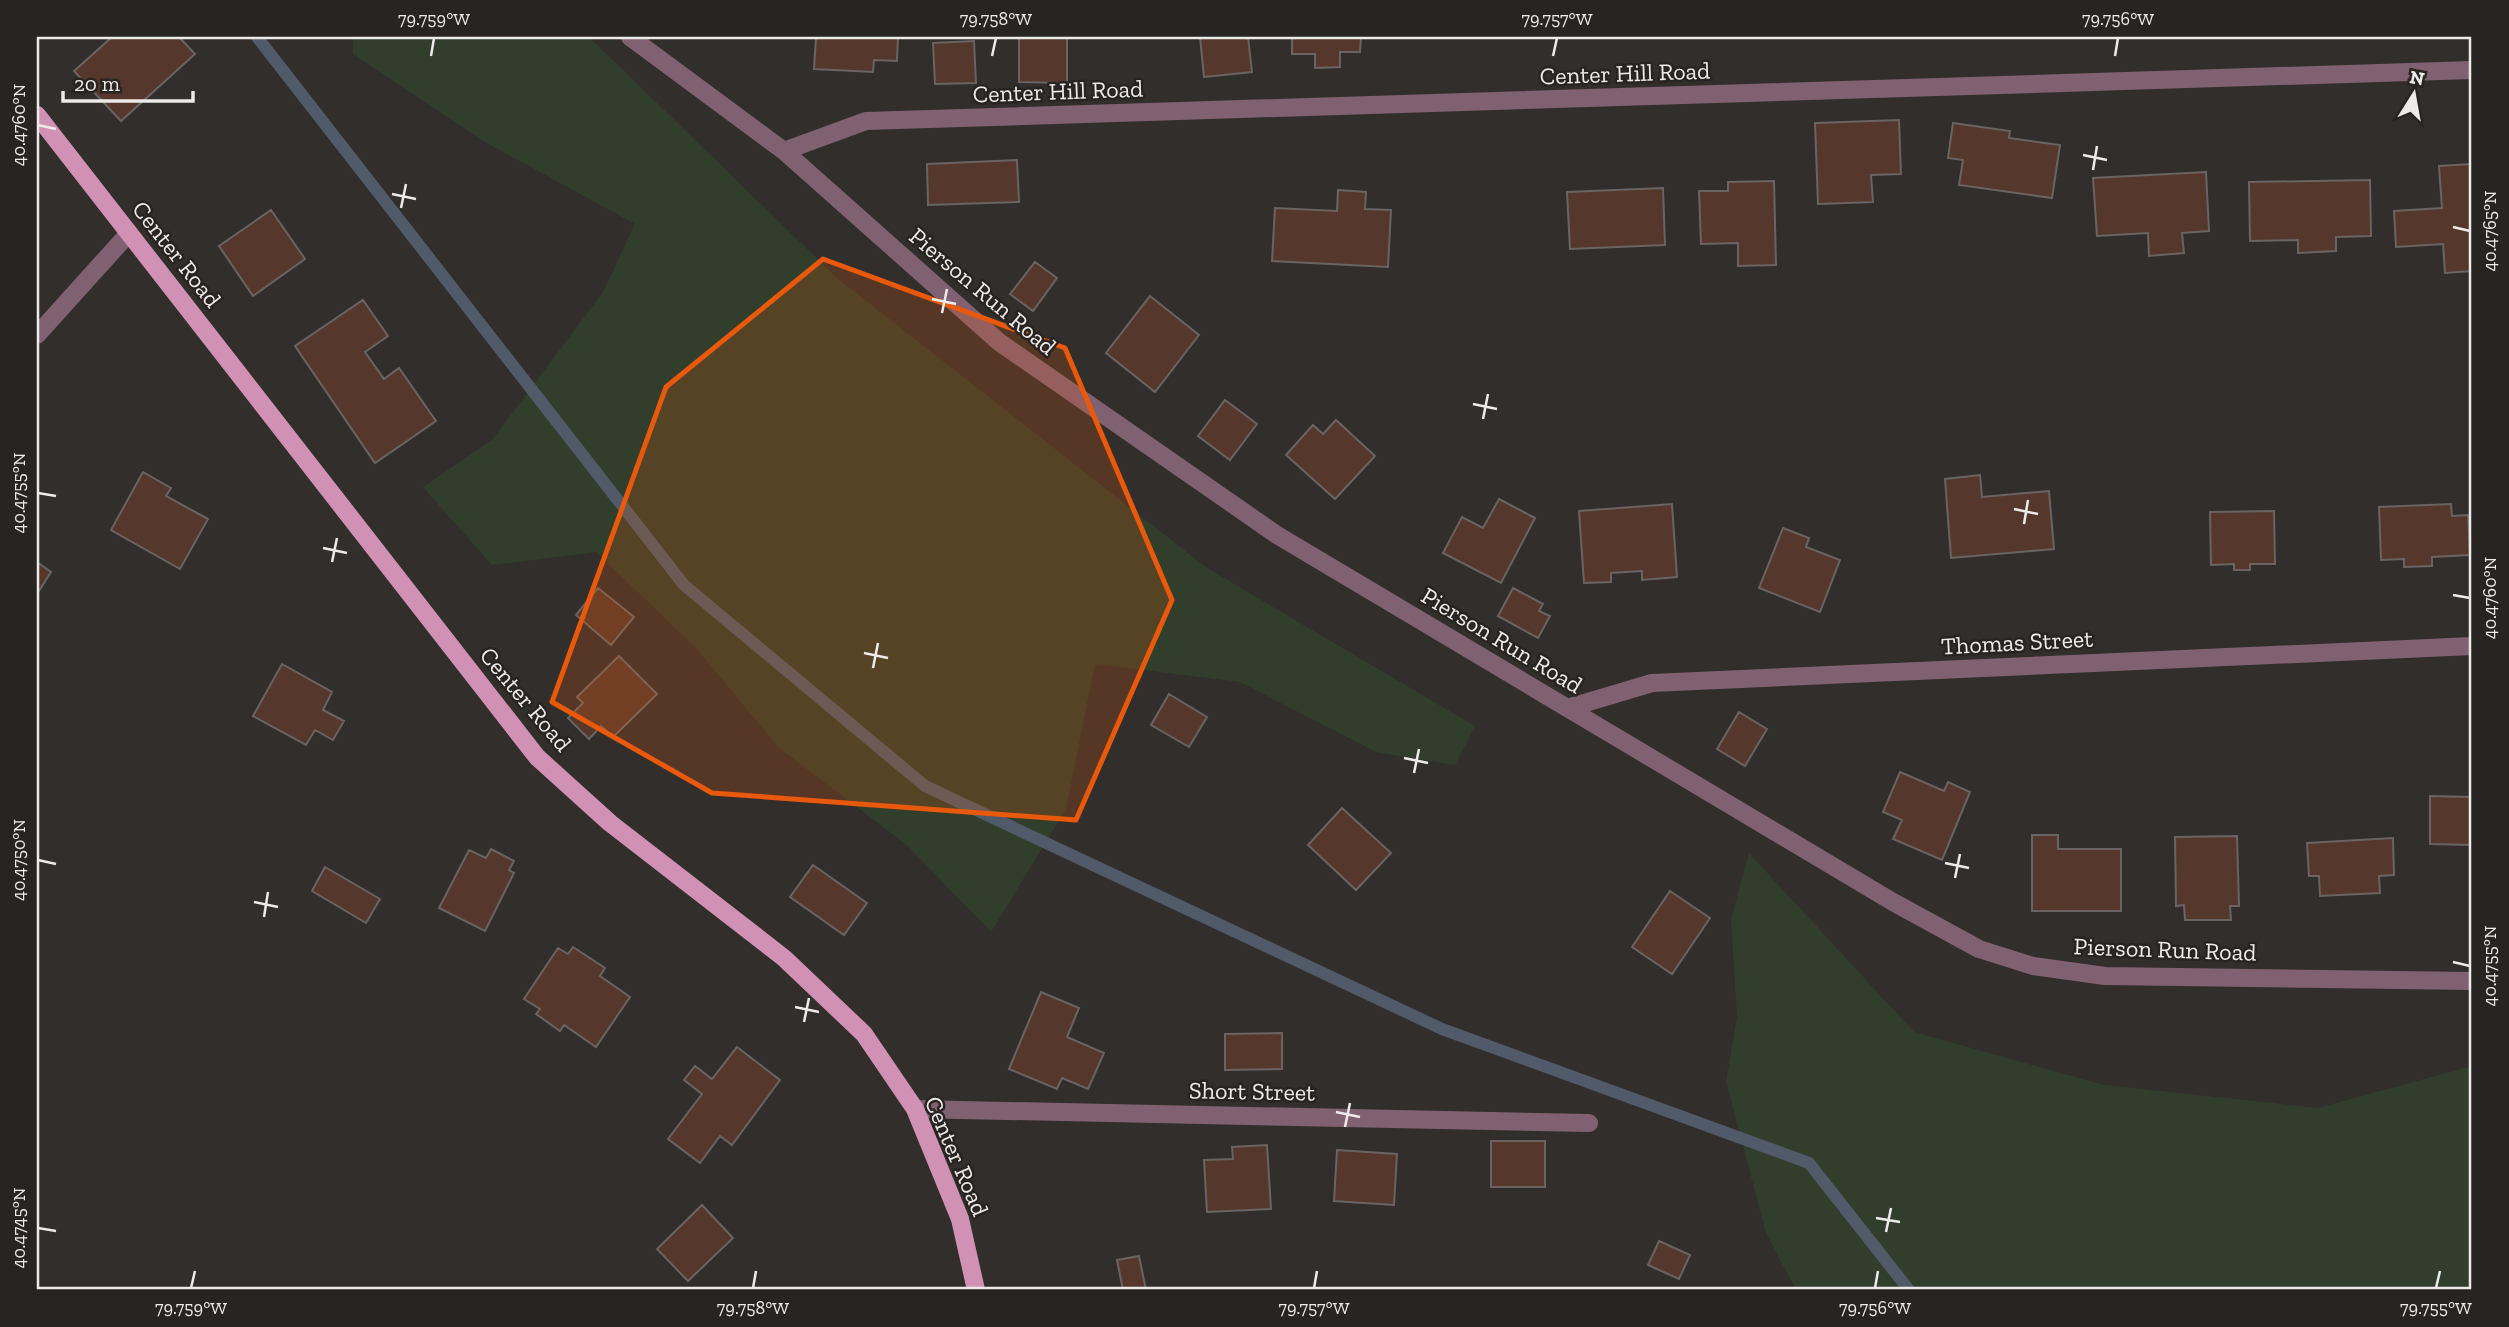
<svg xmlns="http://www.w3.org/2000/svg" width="2509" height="1327" font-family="'Zilla Slab',serif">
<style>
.green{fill:#323e2c}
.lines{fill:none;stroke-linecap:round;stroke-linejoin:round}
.stream{stroke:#505a68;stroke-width:12}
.building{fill:#55382b;stroke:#696463;stroke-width:2}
.minor{stroke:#806172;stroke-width:18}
.tertiary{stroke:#806172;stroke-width:18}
.primary{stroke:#d191b5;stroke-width:18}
.marked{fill:#e8590c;fill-opacity:0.2;stroke:#e8590c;stroke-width:5;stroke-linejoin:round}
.ticks{fill:none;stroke:#edebe9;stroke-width:2.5}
.labels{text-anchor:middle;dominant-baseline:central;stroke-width:5;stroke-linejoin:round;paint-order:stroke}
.street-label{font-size:24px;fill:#edebe9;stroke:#282422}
.neatline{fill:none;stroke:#edebe9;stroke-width:2.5}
.ticks-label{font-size:18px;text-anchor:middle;fill:#edebe9}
</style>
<rect width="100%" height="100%" fill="#322e2c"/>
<!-- green -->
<path class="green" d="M353 37H589L837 278 1207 568 1475 726 1455 765 1376 752 1240 682 1095 664 1066 809 991 932 907 845 779 748 697 649 596 552 492 565 423 487 492 440 603 292 635 224 485 142 353 54Z
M1749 853 1914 1032 2104 1085 2318 1108 2472 1066V1290H1796L1766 1233 1726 1081 1737 1016 1731 919Z"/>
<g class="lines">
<!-- stream -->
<path class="stream" d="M257 37 684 585 925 786 1442 1029 1809 1163 1909 1290"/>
</g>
<!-- building -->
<path class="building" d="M112 37H179L195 54 121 121 74 71Z
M816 37H898L897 61 874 60 873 72 814 69Z
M1019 37H1067V83L1019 82Z
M1200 37H1248L1252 72 1204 77Z
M1292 37H1361L1360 52H1340V67L1315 68V54H1292Z
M974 41 976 83 935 84 933 43Z
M1899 120 1901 174 1871 175 1873 202 1818 204 1815 123Z
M1953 123 2010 131 2009 138 2060 145 2052 198 1959 185 1963 160 1948 158Z
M1017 160 1019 202 928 205 927 164Z
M2472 164V271L2445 273 2443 244 2396 247 2394 211 2442 208 2439 166Z
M2206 172 2209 231 2182 233 2184 253 2149 256 2148 233 2097 236 2093 178Z
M2370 180 2371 236 2336 237V251L2298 253V240L2250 241 2249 182Z
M1774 181 1776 265 1738 266V243L1701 244 1699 191H1728V182Z
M1663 188 1665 245 1570 249 1567 192Z
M1338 190 1366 192 1365 209 1391 210 1388 267 1272 261 1275 208 1337 211Z
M271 210 305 259 253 296 219 246Z
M1035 262 1057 278 1033 311 1010 294Z
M1150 296 1199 335 1155 392 1106 353Z
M363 300 388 336 365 352 384 379 399 368 436 421 375 463 295 346Z
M1225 400 1257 424 1230 460 1198 436Z
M1336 420 1375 456 1335 499 1286 455 1313 425 1323 434Z
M143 472 171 488 166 496 208 519 180 569 111 530Z
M1980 475 1982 497 2049 491 2054 549 1951 558 1945 479Z
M1499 499 1535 518 1501 583 1443 553 1462 517 1483 528Z
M1672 504 1677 577 1642 580V571L1611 573V582L1584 583 1579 511Z
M2451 504 2452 516 2468 515 2470 555 2432 557V566L2404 567V559L2381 560 2379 507Z
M2274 511 2275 564H2250V570H2234V564L2211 565 2210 512Z
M1783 528 1809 538 1806 547 1840 560 1820 612 1759 588Z
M37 562 51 572 37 594Z
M598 588 634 617 611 645 576 615Z
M1513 588 1543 604 1539 611 1550 616 1538 638 1498 616Z
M619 656 657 694 613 737 601 726 589 739 568 718 583 703 577 697Z
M282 664 332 692 323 710 344 721 333 740 315 730 306 745 253 716Z
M1169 694 1207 717 1189 747 1151 725Z
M1739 712 1767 729 1745 766 1717 749Z
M1900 772 1944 791 1948 782 1970 792 1942 860 1893 839 1902 820 1883 812Z
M2430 796 2472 797V845L2430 844Z
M1342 808 1391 853 1356 890 1308 845Z
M2032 835H2058V849H2121V911H2032Z
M2237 836 2239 906H2230L2231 920H2185L2184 905 2176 906 2175 837Z
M2393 838 2394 875 2379 876 2380 893 2320 896 2319 876H2309L2307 843Z
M491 849 514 861 509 870 514 873 485 931 439 908 469 850 486 858Z
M813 865 867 903 844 935 790 897Z
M325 867 380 899 366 923 312 891Z
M1670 891 1710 918 1672 974 1632 947Z
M573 947 605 968 600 976 630 997 596 1047 564 1025 560 1031 536 1014 540 1009 524 999 558 948 568 954Z
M1041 992 1079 1008 1067 1037 1104 1053 1088 1089 1062 1078 1057 1089 1009 1069Z
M1282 1033V1069L1225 1070V1034Z
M737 1047 780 1080 732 1145 720 1136 700 1163 668 1139 702 1094 684 1080 695 1066 712 1079Z
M1491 1141H1545V1187H1491Z
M1267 1145 1271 1209 1207 1212 1204 1160 1233 1159 1232 1147Z
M1337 1150 1397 1154 1394 1205 1334 1201Z
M702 1205 733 1238 688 1281 657 1249Z
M1659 1241 1690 1255 1679 1279 1648 1265Z
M1139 1256 1146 1290H1123L1117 1260Z"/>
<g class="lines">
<!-- minor -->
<path class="minor" d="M784 151 866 121 2472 70
M37 335 129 233
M1568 708 1652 683 2472 646
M915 1109 1589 1123"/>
<!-- tertiary -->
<path class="tertiary" d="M630 37 784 151 999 342 1277 535 1893 902 1979 949 2033 966 2105 976 2472 981"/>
<!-- primary -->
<path class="primary" d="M37 115 537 757 610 823 784 958 864 1034 915 1109 960 1219 976 1290"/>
</g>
<!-- marked area -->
<path class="marked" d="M823 259 1065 348 1172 600 1076 820 712 793 552 702 666 387Z"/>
<!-- ticks -->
<path class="ticks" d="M431 56 434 38M992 56 996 38M1553 56 1557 38M2115 56 2118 38M38 125 56 129M2083 155 2107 160M2093 170 2097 146M392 194 416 199M401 208 406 184M2453 227 2470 231M932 299 956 304M942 313 947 289M1473 404 1497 409M1483 419 1488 394M38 493 56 496M2014 509 2038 514M2024 524 2028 500M323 548 347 553M332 562 337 538M2453 595 2470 598M864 653 888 658M873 668 878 643M1404 758 1428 763M1414 773 1419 749M38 860 56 864M1945 863 1969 868M1955 878 1960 854M254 902 278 907M264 917 268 892M2453 962 2470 966M795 1007 819 1012M804 1022 809 998M1336 1112 1360 1117M1345 1127 1350 1103M1876 1218 1900 1222M38 1228 56 1231M1886 1232 1891 1208M191 1288 195 1271M753 1288 756 1271M1314 1288 1317 1271M1875 1288 1878 1271M2436 1288 2440 1271"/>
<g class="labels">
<!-- street labels -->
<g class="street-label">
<text transform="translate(1625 73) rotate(-2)">Center Hill Road</text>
<text transform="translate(1058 91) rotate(-2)">Center Hill Road</text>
<text transform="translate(177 254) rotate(52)">Center Road</text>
<text transform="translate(983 291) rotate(40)">Pierson Run Road</text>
<text transform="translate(1502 640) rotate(31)">Pierson Run Road</text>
<text transform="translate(2017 642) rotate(-3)">Thomas Street</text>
<text transform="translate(526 699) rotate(50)">Center Road</text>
<text transform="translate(2165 949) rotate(2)">Pierson Run Road</text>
<text transform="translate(1252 1091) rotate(1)">Short Street</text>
<text transform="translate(957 1156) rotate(67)">Center Road</text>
</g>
</g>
<!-- border -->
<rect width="2509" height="1327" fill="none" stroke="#282422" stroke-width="77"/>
<!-- north arrow -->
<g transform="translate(2414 94) rotate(11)" stroke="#282422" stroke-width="5" paint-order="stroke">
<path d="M0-5L12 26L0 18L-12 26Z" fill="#edebe9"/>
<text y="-10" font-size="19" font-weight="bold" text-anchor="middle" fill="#edebe9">N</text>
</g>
<!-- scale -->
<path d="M63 91v10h130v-10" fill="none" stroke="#edebe9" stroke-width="3.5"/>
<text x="74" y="91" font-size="21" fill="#edebe9" stroke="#282422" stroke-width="5" paint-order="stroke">20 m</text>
<rect x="38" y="38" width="2432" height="1250" class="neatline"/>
<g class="ticks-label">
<text x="434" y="25">79.759°W</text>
<text x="996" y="25">79.758°W</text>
<text x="1557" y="25">79.757°W</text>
<text x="2118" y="25">79.756°W</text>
<text transform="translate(19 125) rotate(-90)" y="6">40.4760°N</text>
<text transform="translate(2490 231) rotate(-90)" y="6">40.4765°N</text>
<text transform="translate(19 493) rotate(-90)" y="6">40.4755°N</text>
<text transform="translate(2490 598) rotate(-90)" y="6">40.4760°N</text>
<text transform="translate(19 860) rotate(-90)" y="6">40.4750°N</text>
<text transform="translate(2490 966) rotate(-90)" y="6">40.4755°N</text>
<text transform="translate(19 1228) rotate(-90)" y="6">40.4745°N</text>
<text x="191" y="1314">79.759°W</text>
<text x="753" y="1314">79.758°W</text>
<text x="1314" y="1314">79.757°W</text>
<text x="1875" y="1314">79.756°W</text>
<text x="2436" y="1314">79.755°W</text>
</g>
</svg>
